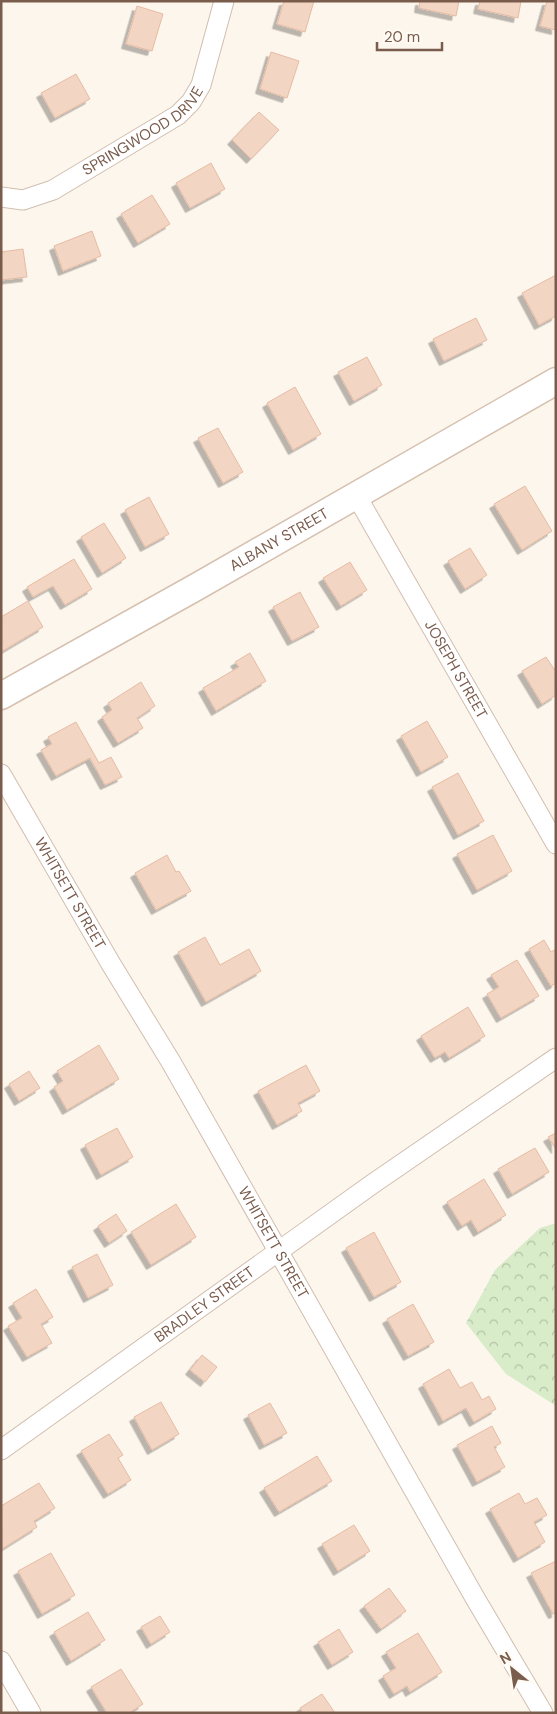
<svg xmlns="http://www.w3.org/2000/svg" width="557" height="1714" font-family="'DM Sans',sans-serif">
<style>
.forest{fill:url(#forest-crowns)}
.building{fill:#f3d5c3;stroke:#e6bba3;filter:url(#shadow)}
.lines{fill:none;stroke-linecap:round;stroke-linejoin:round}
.street-casing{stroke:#d1beb0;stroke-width:21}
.secondary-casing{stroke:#d6c0b0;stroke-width:29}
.street{stroke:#fff;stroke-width:19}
.secondary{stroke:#fff;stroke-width:26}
.labels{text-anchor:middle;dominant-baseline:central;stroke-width:4;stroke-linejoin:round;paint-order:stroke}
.street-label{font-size:15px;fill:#7a5c4d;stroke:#fffaf3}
</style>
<defs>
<pattern id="forest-crowns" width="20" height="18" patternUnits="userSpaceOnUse" patternTransform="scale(1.25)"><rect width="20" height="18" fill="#d8ecc9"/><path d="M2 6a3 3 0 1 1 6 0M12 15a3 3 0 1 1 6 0" fill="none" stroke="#b4c2a5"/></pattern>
<filter id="shadow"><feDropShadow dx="-4.5" dy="4.5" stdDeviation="0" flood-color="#0004"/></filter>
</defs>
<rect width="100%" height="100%" fill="#fdf6ec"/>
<!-- forest -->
<path class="forest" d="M556 1223V1406L506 1374 466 1323 495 1270 540 1228Z"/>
<!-- building -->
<path class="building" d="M284 1H314L305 32 277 24Z
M420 1H459L456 16 419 8Z
M480 1H521L518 18 478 9Z
M547 1H556V30L540 26Z
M137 6 163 14 152 51 126 44Z
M271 52 299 61 287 98 260 89Z
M76 74 90 99 55 118 41 93Z
M259 112 279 130 251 159 232 140Z
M211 163 225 189 190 208 176 183Z
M152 195 170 224 138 243 121 214Z
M92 231 101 256 63 271 54 246Z
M23 249 27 277 1 280V252Z
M556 275V316L539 325 522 293Z
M476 318 487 340 444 361 433 339Z
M367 357 382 385 354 401 338 372Z
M295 387 321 434 293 450 267 403Z
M218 428 243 472 223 483 198 438Z
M525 486 552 531 522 550 494 504Z
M149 497 169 534 145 547 125 510Z
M104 523 126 558 102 573 81 537Z
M470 548 487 575 465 589 448 561Z
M74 559 92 589 65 605 53 586 33 597 27 587Z
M350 562 367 590 341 606 323 578Z
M300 592 319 627 292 641 273 607Z
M28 601 43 627 1 652V617Z
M250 653 266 681 216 711 203 688 239 667 235 662Z
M546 657 556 672V695L542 704 522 671Z
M141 682 155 706 137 718 143 728 118 743 102 717 112 710 108 703Z
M427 721 448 757 421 772 401 736Z
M76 722 99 763 111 757 122 777 105 785 90 758 56 776 41 750 52 744 48 737Z
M458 773 484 821 458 835 432 787Z
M493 835 512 871 477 890 457 854Z
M167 855 176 872 179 871 191 891 156 910 135 873Z
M205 937 220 965 249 949 261 971 206 1002 178 952Z
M544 940 551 952 556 949V983L551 986 529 949Z
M517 960 539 996 501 1018 487 994 499 987 491 975Z
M468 1007 485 1036 449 1058 445 1052 435 1058 421 1036Z
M99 1045 119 1079 67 1110 54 1087 63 1081 57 1071Z
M306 1065 320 1091 298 1103 302 1111 277 1125 258 1091Z
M29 1071 40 1088 19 1101 9 1084Z
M117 1128 133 1157 101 1175 85 1145Z
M556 1133V1149L548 1137Z
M535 1148 549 1172 512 1194 498 1169Z
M484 1179 506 1215 478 1232 471 1220 462 1226 447 1202Z
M176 1204 196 1237 151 1265 131 1232Z
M116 1214 127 1231 109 1243 98 1226Z
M374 1232 401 1282 374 1297 346 1248Z
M97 1254 113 1285 88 1298 72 1267Z
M36 1289 53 1317 41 1324 52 1343 27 1357 8 1326 22 1318 13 1303Z
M413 1304 434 1342 408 1356 387 1319Z
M202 1355 217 1367 205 1382 190 1370Z
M449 1369 460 1388 472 1382 482 1400 489 1396 496 1409 474 1422 466 1408 443 1421 423 1384Z
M161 1402 179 1434 152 1450 134 1417Z
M270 1403 287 1433 264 1445 248 1415Z
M492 1426 501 1443 494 1447 505 1467 477 1482 457 1445Z
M109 1434 123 1455 118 1458 131 1480 108 1494 81 1451Z
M317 1456 332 1481 279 1512 264 1488Z
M39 1483 55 1508 34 1521 37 1527 2 1549 1 1506Z
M519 1493 525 1504 537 1498 547 1515 534 1522 545 1542 518 1558 490 1509Z
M354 1525 370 1551 338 1571 322 1544Z
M51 1553 75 1595 42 1614 18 1571Z
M556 1561V1613L553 1614 531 1573Z
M389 1588 406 1611 381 1629 364 1606Z
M88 1612 105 1640 71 1661 54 1632Z
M160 1616 170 1632 151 1644 141 1627Z
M339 1629 353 1652 332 1665 318 1642Z
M418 1633 442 1672 410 1692 407 1686 394 1694 383 1676 396 1668 386 1652Z
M121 1669 143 1704 129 1713H107L91 1687Z
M322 1694 335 1713H303L300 1708Z"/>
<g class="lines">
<defs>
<g id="street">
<path id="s1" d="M1 197 23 200 53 190 178 115 191 102 201 85 224 1"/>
<path id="s2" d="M356 495 556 844"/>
<path id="s3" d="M1 774 111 964 171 1062 475 1598 543 1713"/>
<path id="s4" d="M1 1450 371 1185 556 1058"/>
<path d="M1 1661 31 1713"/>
</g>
<g id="secondary">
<path id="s5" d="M1 696 198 586 556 381"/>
</g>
</defs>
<!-- street casing -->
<use href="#street" class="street-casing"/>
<!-- secondary casing -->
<use href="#secondary" class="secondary-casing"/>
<!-- street -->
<use href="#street" class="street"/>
<!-- secondary -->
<use href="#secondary" class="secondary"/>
</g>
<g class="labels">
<!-- street labels -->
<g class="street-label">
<text stroke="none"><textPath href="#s1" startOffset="162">SPRINGWOOD DRIVE</textPath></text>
<text stroke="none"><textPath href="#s5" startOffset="319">ALBANY STREET</textPath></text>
<text stroke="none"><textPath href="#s2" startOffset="201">JOSEPH STREET</textPath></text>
<text stroke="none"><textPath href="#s3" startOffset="138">WHITSETT STREET</textPath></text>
<text stroke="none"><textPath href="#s3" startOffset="542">WHITSETT STREET</textPath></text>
<text stroke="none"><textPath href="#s4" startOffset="250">BRADLEY STREET</textPath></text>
</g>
</g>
<!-- border -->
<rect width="557" height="1714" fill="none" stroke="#7a5c4d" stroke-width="5"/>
<!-- north arrow -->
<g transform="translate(512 1669) rotate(330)" stroke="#fffaf3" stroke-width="4" paint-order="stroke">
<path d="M0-4L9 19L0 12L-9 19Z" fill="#7a5c4d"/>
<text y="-8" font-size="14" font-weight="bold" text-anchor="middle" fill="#7a5c4d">N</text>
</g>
<!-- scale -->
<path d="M377 42v8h65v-8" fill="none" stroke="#7a5c4d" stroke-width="2.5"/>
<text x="384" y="42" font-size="15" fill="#7a5c4d" stroke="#fffaf3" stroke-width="4" paint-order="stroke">20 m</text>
</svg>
